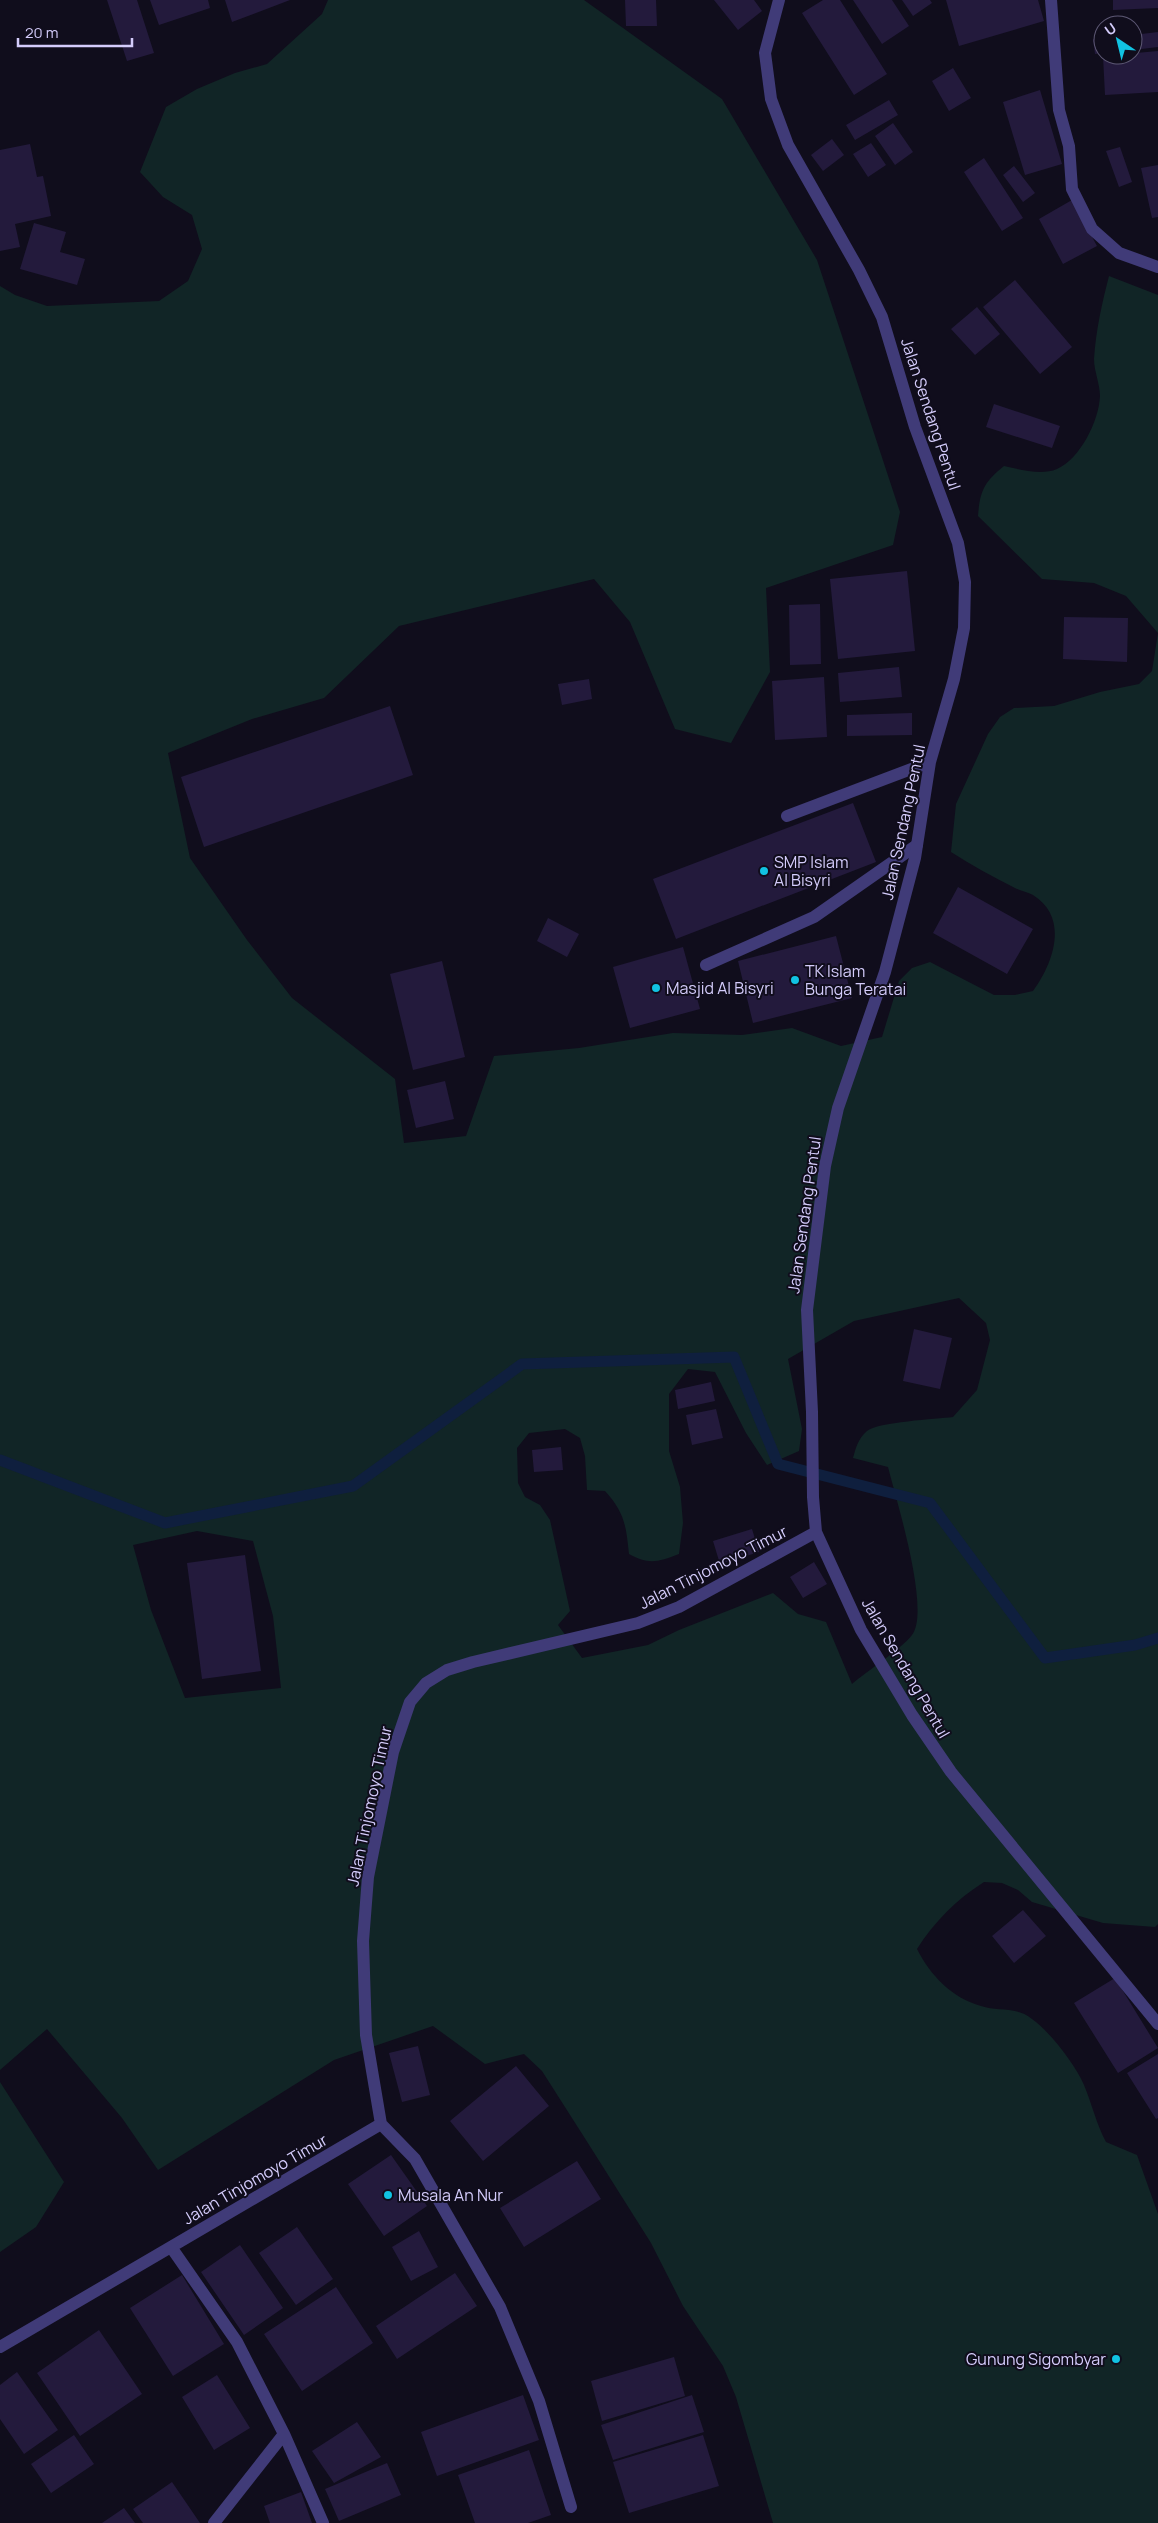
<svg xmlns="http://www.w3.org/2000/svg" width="1158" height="2523" font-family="Manrope,sans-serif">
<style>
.green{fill:#112526;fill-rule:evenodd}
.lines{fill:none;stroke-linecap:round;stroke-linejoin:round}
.stream{stroke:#0f1f3e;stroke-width:11}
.building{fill:#231a3c}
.service{stroke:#403b78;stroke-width:12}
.minor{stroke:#403b78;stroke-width:12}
.poi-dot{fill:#11c3e2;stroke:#100d1c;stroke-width:2}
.labels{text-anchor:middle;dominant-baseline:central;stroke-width:4;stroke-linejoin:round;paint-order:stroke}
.street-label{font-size:16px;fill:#d4ccfb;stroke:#100d1c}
.poi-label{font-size:16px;fill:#d4ccfb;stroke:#100d1c;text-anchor:start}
</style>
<rect width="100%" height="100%" fill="#100d1c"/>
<!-- green -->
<path class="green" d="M328 0H584L722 99 817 260 900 512 893 545 766 588 770 672 731 743 675 729 630 622 594 579 399 626 324 698 252 719 168 753 190 858 247 940 292 998 395 1079 404 1143 466 1136 494 1056 579 1048 673 1033 742 1035 792 1028 841 1046 882 1037 899 981 912 968 930 962 994 995H1015L1033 991C1053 964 1070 918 1033 895 1028 892 1021 891 1015 888 993 877 971 865 951 852L956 804 988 734 1000 717 1014 708 1054 706 1100 692 1139 684 1152 671 1158 633 1126 596 1094 583 1042 579 978 516C980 491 984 482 1004 466 1019 469 1041 476 1057 469 1080 459 1099 421 1100 396 1100 384 1094 371 1094 359 1096 330 1102 303 1109 276L1158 295V1924L1155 1927 1103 1923 1032 1902 1018 1890 1002 1883 984 1882C957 1899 934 1922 917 1949 930 1975 952 1998 981 2006 998 2012 1017 2006 1032 2019 1050 2032 1075 2064 1084 2085 1092 2104 1096 2123 1106 2142L1137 2155 1158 2214V2523H773L736 2397 723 2366 683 2306 651 2243 586 2140 542 2071 524 2054 485 2064 433 2026 334 2060 158 2170 122 2118 47 2029 0 2070V286L15 295 47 306 159 301 188 281 202 249 192 215 163 197 140 172 166 107 197 89 235 73 267 64 322 14ZM959 1298 986 1323 990 1340 977 1390 953 1417C937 1419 877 1422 867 1431 858 1439 856 1447 853 1458L888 1467C896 1499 931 1611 912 1635 900 1650 867 1671 852 1684L826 1622 798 1614 773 1593 679 1630 648 1645 582 1658 558 1625 570 1611 550 1520 540 1505 525 1497 518 1483 517 1448 529 1433 565 1429 580 1438 585 1456 587 1490 605 1491C625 1513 626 1526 629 1554 649 1565 658 1562 679 1554L683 1523 680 1487 669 1451V1394L688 1369 715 1372 746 1433 767 1465 799 1451 802 1429 788 1359 854 1321ZM197 1531 253 1541 273 1616 281 1688 185 1698 151 1610 133 1545Z
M0 2082 64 2182 36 2227 0 2252Z"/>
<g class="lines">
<!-- stream -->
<path class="stream" d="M0 1460 165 1523 353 1486 522 1364 734 1357 778 1464 930 1503 1045 1658 1135 1645 1158 1638"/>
</g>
<!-- building -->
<path class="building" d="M107 0H137L154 53 127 61Z
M150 0H208L210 8 159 25Z
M225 0H290L232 22Z
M625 0H656L657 26H626Z
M714 0H754L762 11 738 30Z
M823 0H840L887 74 854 95 802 13Z
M853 0H892L909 26 882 44Z
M902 0H930L932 3 913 16Z
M946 0H1038L1044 21 959 46Z
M1113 0H1158V8L1113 10Z
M1158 32V47L1133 50V35Z
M1103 38V53L1095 54 1093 39Z
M1158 51V92L1105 95 1103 56Z
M953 68 971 98 949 111 932 81Z
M1040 90 1062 164 1025 175 1003 102Z
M889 100 898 115 855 140 846 125Z
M893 123 913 152 895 165 875 136Z
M832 139 844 155 823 171 811 155Z
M871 143 886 165 868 177 853 154Z
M30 144 37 177 43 176 51 216 15 224 20 247 0 251V150Z
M1120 147 1132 182 1119 187 1106 151Z
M984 158 1023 218 1002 231 964 172Z
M1158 165V217L1152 218 1141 168Z
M1014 166 1035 193 1023 202 1003 175Z
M1072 200 1097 246 1063 264 1039 219Z
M34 223 66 232 60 252 85 259 77 285 20 269Z
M1015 280 1072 347 1040 374 983 307Z
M977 307 1000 334 975 355 951 329Z
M994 404 1060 426 1052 448 986 427Z
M907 571 915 651 838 659 830 579Z
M820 604 821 664 790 665 789 605Z
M1064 617 1128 618 1127 662 1063 659Z
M899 667 902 697 840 702 838 673Z
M824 677 827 737 775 740 772 681Z
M589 679 592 699 562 705 558 684Z
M390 706 413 775 204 847 181 777Z
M912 713V735L847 736V715Z
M853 803 876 862 676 939 653 879Z
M958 887 1033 929 1007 974 933 933Z
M548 918 579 934 567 957 537 941Z
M836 936 852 998 753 1023 738 961Z
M683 947 700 1009 630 1028 613 967Z
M442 961 465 1057 413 1070 390 974Z
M445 1081 454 1119 416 1128 407 1090Z
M914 1329 952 1338 940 1389 903 1381Z
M711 1382 715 1401 678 1409 675 1390Z
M716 1409 723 1438 692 1445 686 1415Z
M561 1447 563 1470 534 1472 532 1450Z
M752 1529 759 1552 720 1564 713 1541Z
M245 1555 261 1671 202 1679 187 1563Z
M814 1562 827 1584 803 1598 790 1577Z
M1023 1910 1046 1936 1014 1963 992 1936Z
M1115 1978 1158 2048 1118 2073 1074 2003Z
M418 2046 430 2095 402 2102 389 2053Z
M1158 2054V2118L1156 2119 1127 2073Z
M516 2066 549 2106 483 2161 450 2121Z
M391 2155 427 2206 384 2236 348 2184Z
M577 2161 601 2199 524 2247 500 2208Z
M297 2227 333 2279 296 2305 259 2253Z
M419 2231 438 2267 411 2281 392 2247Z
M240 2245 283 2308 244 2335 201 2272Z
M455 2273 477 2306 397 2359 376 2326Z
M182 2275 224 2344 173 2376 130 2308Z
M336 2287 373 2343 302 2391 264 2334Z
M99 2330 142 2394 80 2436 37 2373Z
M674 2357 685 2396 602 2421 591 2381Z
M17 2372 58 2430 24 2454 0 2419V2385Z
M217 2375 250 2428 214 2450 182 2397Z
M523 2395 539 2440 437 2476 421 2432Z
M692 2395 704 2432 613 2460 601 2425Z
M357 2422 381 2457 334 2483 312 2451Z
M74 2435 94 2464 51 2493 31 2464Z
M703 2435 719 2486 629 2513 613 2462Z
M529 2450 551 2515 528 2523H475L458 2475Z
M387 2463 401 2495 339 2521 325 2489Z
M172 2482 200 2523H143L133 2509Z
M301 2492 312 2523H270L264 2506Z
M124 2508 135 2523H102Z"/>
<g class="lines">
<!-- service -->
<path class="service" d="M706 965 814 917 917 845"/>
<!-- minor -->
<path class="minor" d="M779 0 765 53 771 99 788 145 859 270 882 317 915 427 958 543 965 582 964 628 954 679 930 762 915 858 885 972 838 1108 825 1166 807 1310 812 1412 813 1497 816 1532 861 1630 912 1715 951 1772 1158 2024
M1051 0 1059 110 1069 146 1072 189 1092 229 1119 253 1158 267
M787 816 930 762
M171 2247 237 2342 284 2434 323 2523
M0 2347 381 2124
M571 2507 539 2401 500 2307 415 2159 381 2124 366 2035 363 1941 368 1877 393 1752 410 1702 426 1683 447 1670 473 1662 638 1623 679 1607 816 1532
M214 2523 284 2434"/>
</g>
<!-- markers -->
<g class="poi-dot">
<circle cx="764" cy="871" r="5"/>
<circle cx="795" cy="980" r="5"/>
<circle cx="656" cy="988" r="5"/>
<circle cx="388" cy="2195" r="5"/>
<circle cx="1116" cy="2359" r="5"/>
</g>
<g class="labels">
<!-- street labels -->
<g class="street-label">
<text transform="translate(931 414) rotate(72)">Jalan Sendang Pentul</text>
<text transform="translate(903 822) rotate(-78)">Jalan Sendang Pentul</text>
<text transform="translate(804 1215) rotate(-82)">Jalan Sendang Pentul</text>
<text transform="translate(713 1567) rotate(-27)">Jalan Tinjomoyo Timur</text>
<text transform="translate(906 1668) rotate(60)">Jalan Sendang Pentul</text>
<text transform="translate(369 1806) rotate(-78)">Jalan Tinjomoyo Timur</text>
<text transform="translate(255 2179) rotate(-30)">Jalan Tinjomoyo Timur</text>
</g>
<!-- poi labels -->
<g class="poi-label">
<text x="774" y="862">SMP Islam<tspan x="774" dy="18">Al Bisyri</tspan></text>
<text x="805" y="971">TK Islam<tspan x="805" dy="18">Bunga Teratai</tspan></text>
<text x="666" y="988">Masjid Al Bisyri</text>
<text x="398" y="2195">Musala An Nur</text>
<text x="1106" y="2359" text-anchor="end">Gunung Sigombyar</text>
</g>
</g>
<!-- north arrow -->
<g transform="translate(1118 40) rotate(325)"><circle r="24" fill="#100d1c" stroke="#5e5975"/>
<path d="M0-4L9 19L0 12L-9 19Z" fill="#11c3e2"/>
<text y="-8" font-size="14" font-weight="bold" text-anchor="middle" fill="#d4ccfb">U</text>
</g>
<!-- scale -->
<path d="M18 38v8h114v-8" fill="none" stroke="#d4ccfb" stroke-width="2.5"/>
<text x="25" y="38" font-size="15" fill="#d4ccfb" stroke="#100d1c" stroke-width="4" paint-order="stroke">20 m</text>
</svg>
